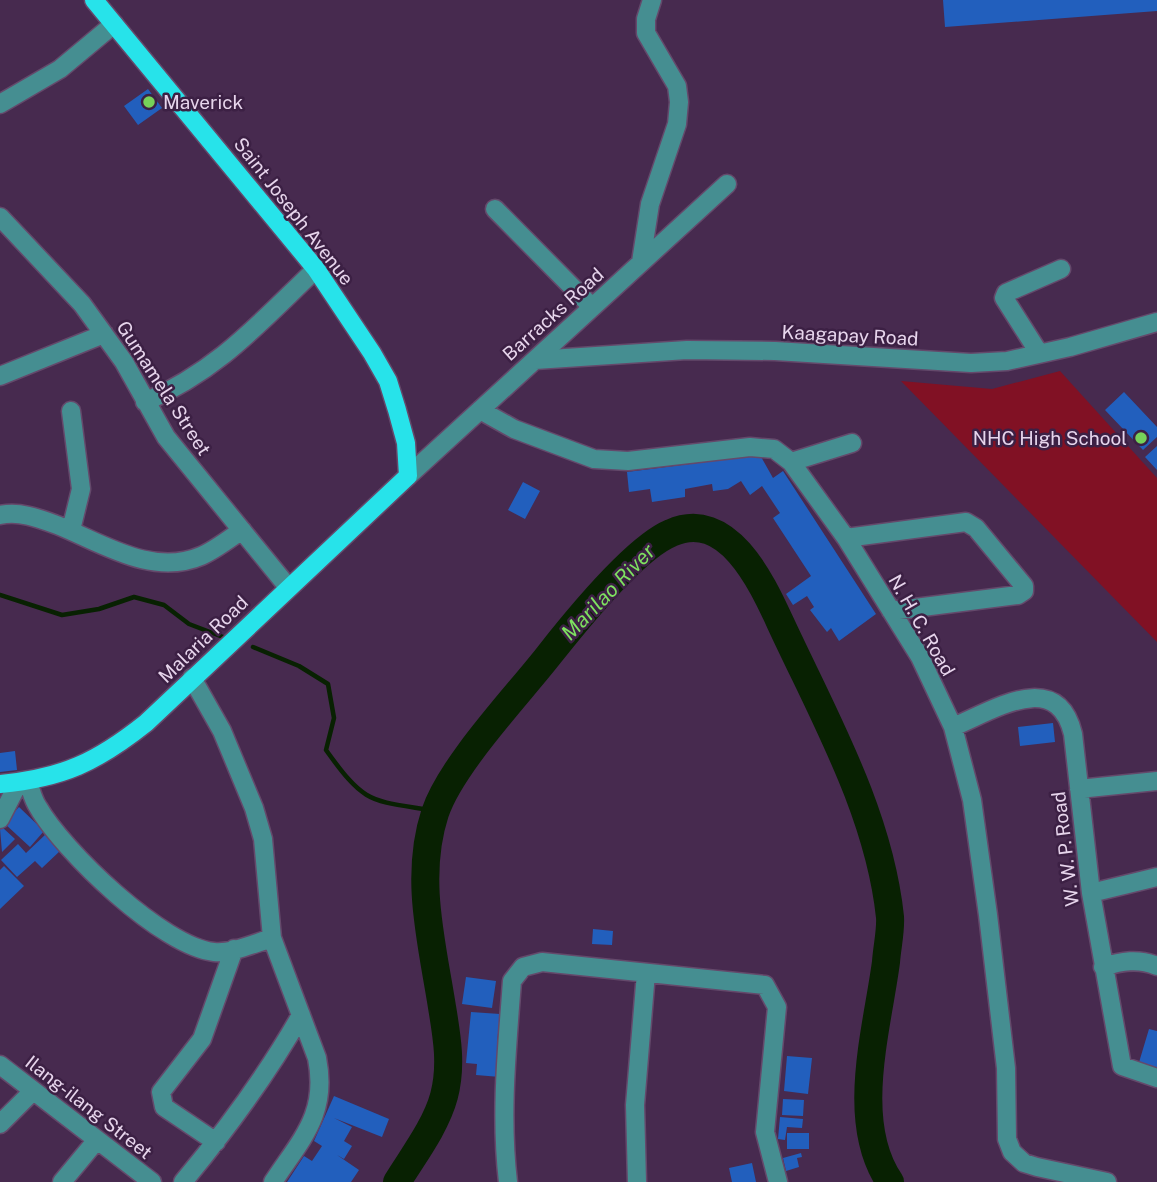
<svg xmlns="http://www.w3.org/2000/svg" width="1157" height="1182" font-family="'Public Sans',sans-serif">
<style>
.green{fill:#811124}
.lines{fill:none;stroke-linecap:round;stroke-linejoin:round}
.stream{stroke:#082102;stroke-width:4.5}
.river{stroke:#082102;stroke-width:28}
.building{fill:#225fbd}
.minor-casing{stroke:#64496b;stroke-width:21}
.major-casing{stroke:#64496b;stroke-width:21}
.minor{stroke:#458e91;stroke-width:18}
.major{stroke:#27e3ea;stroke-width:18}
.poi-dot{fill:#76d25a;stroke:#3c2044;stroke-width:2.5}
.labels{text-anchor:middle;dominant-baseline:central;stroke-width:5;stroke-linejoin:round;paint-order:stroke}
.poi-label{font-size:19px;fill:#e7d5ec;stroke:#3c2044;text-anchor:start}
.street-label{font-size:19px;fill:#e7d5ec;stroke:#3c2044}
.water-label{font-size:21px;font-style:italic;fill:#7ee160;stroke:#3c2044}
</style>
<rect width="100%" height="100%" fill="#472a4f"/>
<!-- green -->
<path class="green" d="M1060 371 1157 478V642L901 381 992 389Z"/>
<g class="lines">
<!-- stream -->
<path class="stream" d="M0 595 62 615 99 609 134 597 164 605 189 624 223 637
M253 647 299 666 328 684 334 718 326 750C366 806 370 800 436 811"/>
<!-- river -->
<path class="river" d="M397 1182C413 1156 436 1126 444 1096 452 1066 447 1037 442 1007 432 943 414 877 435 813 451 765 517 696 549 655 575 622 635 548 671 533 727 508 761 581 780 622 823 715 879 812 890 917 891 931 887 947 886 962 877 1030 849 1122 890 1182"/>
</g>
<!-- building -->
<path class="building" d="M943 0H1157V11L945 27Z
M148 89 162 108 138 125 124 106Z
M1124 392 1157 427V437L1143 450 1105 410Z
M1157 446V470L1145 457Z
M760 455 773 478 783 471 876 614 839 641 831 628 827 632 810 610 814 607 807 596 793 605 786 594 811 576 773 518 780 513 762 486 750 495 741 481 728 489 713 491 712 484 685 489V497L652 502 650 489 629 492 627 472Z
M523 482 540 491 525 519 508 510Z
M1053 723 1055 742 1020 746 1018 727Z
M15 751 17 770 0 772V753Z
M19 807 44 831 30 847 4 823Z
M2 827 15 839 2 852 0 829Z
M46 834 61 850 42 868 35 861 17 877 1 860 18 844 26 853Z
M4 866 24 886 0 909V870Z
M593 929 613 931 612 945 592 944Z
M466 977 496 981 492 1008 462 1004Z
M471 1012 500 1014 497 1043 503 1044 500 1077 476 1075 477 1064 466 1063Z
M1149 1029 1157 1031V1075L1137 1069Z
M787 1056 812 1058 808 1094 784 1091Z
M334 1096 389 1119 382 1137 334 1118 352 1127 344 1141 352 1146 344 1159 337 1155 359 1170 351 1182H287L304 1156 312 1161 322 1146 314 1141Z
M783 1099 804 1100 803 1116 782 1115Z
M780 1117 803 1119 802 1128 787 1127 785 1140 778 1139Z
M787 1133H809V1149H787Z
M801 1153 802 1157 797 1158 799 1167 786 1171 783 1158Z
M752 1163 756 1182H732L729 1168Z"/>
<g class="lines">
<defs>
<path id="minor" d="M0 104 60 69 114 24
M495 209 592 307
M0 217 82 304 124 362 166 437 288 587
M641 262 650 204 677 124 679 102 677 86 646 33V19L652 0
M1039 353 1004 298 1006 293 1061 269
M535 360 687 350 775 351 971 363 1007 361 1070 347 1157 322
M0 376 104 334
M145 402C219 370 259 323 316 269
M480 410 514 429 594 459 628 461 750 447 774 449 791 462 846 538 920 657 953 727 972 800 988 915 1006 1068 1007 1139 1012 1152 1024 1163 1037 1167 1107 1182
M791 462 852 443
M408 476 727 184
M0 515C20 511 38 518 57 525 102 543 152 577 201 556 215 550 229 539 242 530
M71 530 81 489 71 411
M846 538 966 522 976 528 1024 586V591L1018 595 891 611
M192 678 222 731 254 808 263 839 272 938 317 1058C328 1114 302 1138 273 1182
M953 727C994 710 1057 668 1073 734L1091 893 1122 1066 1157 1078
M28 782C31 790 33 800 38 807 63 851 163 947 214 952 231 954 255 943 272 938
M1079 789 1157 781
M0 819 19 782
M1091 893 1157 877
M1103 967C1121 961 1139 958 1157 966
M0 1065 152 1182
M0 1124 33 1091
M216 1142 164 1107 161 1092 202 1039 234 949
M62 1182 96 1141
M183 1182C227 1129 267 1075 301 1015
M508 1182C500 1115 507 1049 512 981L523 967 542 962 765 985 777 1007 765 1132 778 1182
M637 1182 635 1105 646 973"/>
<path id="major" d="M0 784C63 778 97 762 146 723L408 476 406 443 397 410 388 381 372 353 316 269 94 0"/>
</defs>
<!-- minor casing -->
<use href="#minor" class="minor-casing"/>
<!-- major casing -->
<use href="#major" class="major-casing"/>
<!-- minor -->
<use href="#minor" class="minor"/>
<!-- major -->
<use href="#major" class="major"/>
</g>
<!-- markers -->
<g class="poi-dot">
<circle cx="149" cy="102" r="7"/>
<circle cx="1141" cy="438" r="7"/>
</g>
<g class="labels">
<!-- poi labels -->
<g class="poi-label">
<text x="163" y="102">Maverick</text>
<text x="1127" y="438" text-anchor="end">NHC High School</text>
</g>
<!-- street labels -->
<g class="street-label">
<text transform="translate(294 211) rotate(52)">Saint Joseph Avenue</text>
<text transform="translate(553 314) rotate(-42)">Barracks Road</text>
<text transform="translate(850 335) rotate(3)">Kaagapay Road</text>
<text transform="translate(164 388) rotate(57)">Gumamela Street</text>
<text transform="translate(922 625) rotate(60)">N. H. C. Road</text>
<text transform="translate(203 639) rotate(-44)">Malaria Road</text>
<text transform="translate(1065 849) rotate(-97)">W. W. P. Road</text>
<text transform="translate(89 1107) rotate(38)">Ilang-ilang Street</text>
</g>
<!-- water labels -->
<g class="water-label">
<text transform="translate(608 592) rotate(-46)">Marilao River</text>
</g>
</g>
</svg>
